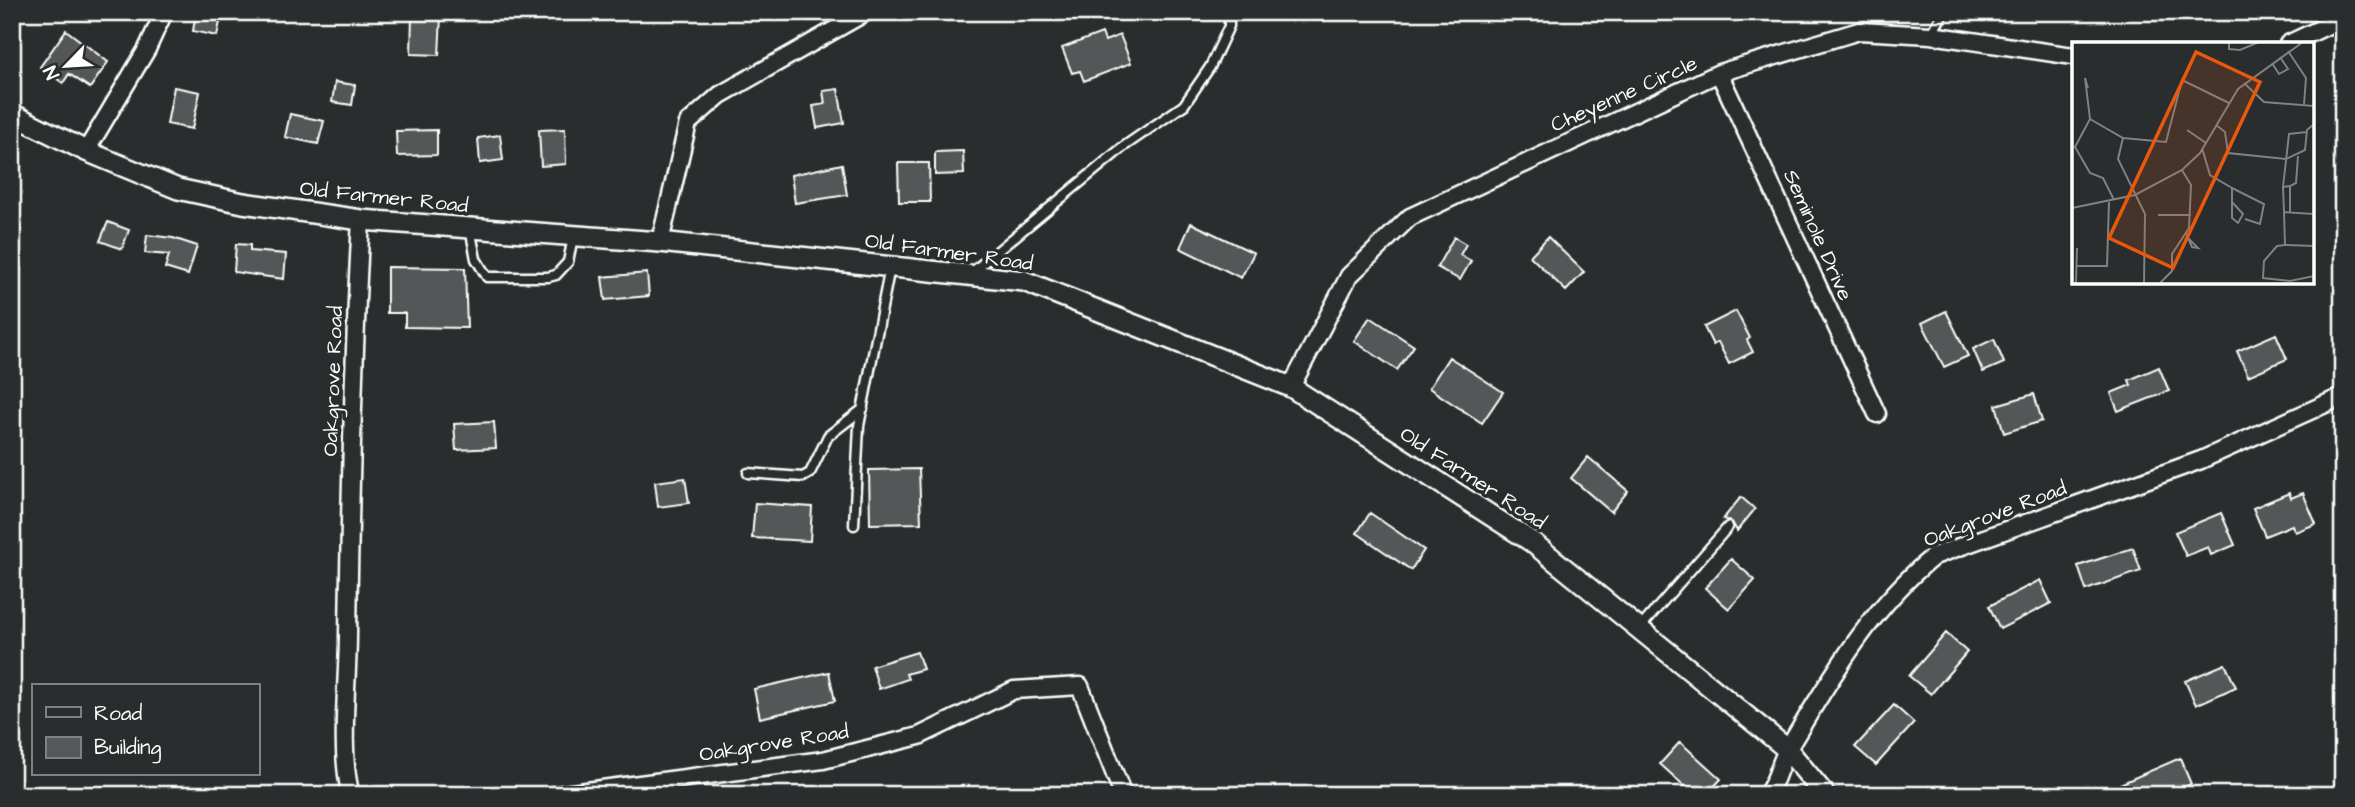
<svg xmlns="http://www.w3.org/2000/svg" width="2355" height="807" font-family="'Architects Daughter',sans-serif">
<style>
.building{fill:#555758;stroke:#fff;stroke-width:2}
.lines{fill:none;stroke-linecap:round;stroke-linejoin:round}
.service-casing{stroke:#fff;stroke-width:13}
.minor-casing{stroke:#fff;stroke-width:21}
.tertiary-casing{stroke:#fff;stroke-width:24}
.service{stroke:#2a2d2e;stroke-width:8}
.minor{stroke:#2a2d2e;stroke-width:16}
.tertiary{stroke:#2a2d2e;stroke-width:19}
.labels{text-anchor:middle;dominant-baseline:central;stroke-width:7;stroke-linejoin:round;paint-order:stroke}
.street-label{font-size:21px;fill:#fff;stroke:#2a2d2e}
.inset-road{fill:none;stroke:#7f8182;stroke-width:2}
.view{fill:#e8590c;fill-opacity:0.15;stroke:#e8590c;stroke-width:3.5}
.inset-edge{fill:none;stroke:#fff;stroke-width:3.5}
</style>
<rect width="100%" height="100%" fill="#2a2d2e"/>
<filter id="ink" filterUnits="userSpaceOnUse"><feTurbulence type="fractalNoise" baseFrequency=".0143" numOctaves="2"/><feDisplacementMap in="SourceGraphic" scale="14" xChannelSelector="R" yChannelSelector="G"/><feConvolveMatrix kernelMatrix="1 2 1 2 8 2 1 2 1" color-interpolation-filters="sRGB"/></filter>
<g filter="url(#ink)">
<!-- building -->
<path class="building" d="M196 12H222L217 36 193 31Z
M412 15 441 16 439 55 411 54Z
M66 30 108 62 90 88 69 74 63 83 40 67Z
M1102 33 1105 41 1120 35 1131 63 1084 81 1080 71 1072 73 1062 48Z
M335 82 355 85 352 105 332 102Z
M174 87 200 92 192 129 167 124Z
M838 89 844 123 817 128 813 106 825 104 823 91Z
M290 114 324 121 318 144 285 137Z
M565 129 566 164 541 166 539 130Z
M437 130V155L397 156 396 131Z
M500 135 503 160 480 163 478 138Z
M963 151 964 174 935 175V152Z
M898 163H929L930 202H899Z
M842 164 847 195 795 203 791 175Z
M108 222 129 230 122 249 100 241Z
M1191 223 1254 253 1241 278 1180 248Z
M147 235 173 238 197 246 188 275 165 268 169 255 145 253Z
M1454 237 1466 244 1460 255 1471 261 1460 280 1437 267Z
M1548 237 1584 272 1566 291 1530 256Z
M236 244 250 245V251L286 254 284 279 234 272Z
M387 267 465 268 467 328 405 327V313H387Z
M647 273 649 296 605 300 602 277Z
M1736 311 1750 338 1747 340 1753 352 1729 364 1718 342 1713 345 1704 327Z
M1946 311 1968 356 1944 367 1922 323Z
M1370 317 1414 346 1397 370 1354 341Z
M2276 334 2287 359 2248 376 2237 351Z
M1994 339 2004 363 1983 372 1973 349Z
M1449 357 1503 392 1482 423 1429 388Z
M2159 367 2169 391 2118 411 2111 393 2131 385 2129 380Z
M2034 394 2042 421 2004 433 1996 405Z
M494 422 496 448 456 450 454 424Z
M1588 457 1628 491 1611 512 1571 478Z
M919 469 921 523 870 524 869 470Z
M685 478 689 503 658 507 655 482Z
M2289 493 2291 498 2303 493 2316 524 2295 532 2292 525 2265 536 2253 508Z
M1741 497 1755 509 1737 531 1732 522 1723 519Z
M755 503 812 507 810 541 752 538Z
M1370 513 1424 550 1411 570 1357 533Z
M2221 513 2235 545 2211 555 2208 547 2186 556 2175 532Z
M2133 548 2141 571 2086 590 2078 566Z
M1731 559 1755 580 1729 609 1705 588Z
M2040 580 2051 603 2000 629 1989 606Z
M1946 633 1967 652 1931 694 1909 676Z
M917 652 923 669 906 674 908 679 879 689 872 666Z
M2225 664 2236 687 2196 705 2185 681Z
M829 672 835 701 760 718 754 689Z
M1894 705 1914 723 1876 765 1855 747Z
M1680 742 1721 779 1708 793 1699 786 1692 793 1660 764Z
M2180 758 2191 784 2168 795H2125L2120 784Z"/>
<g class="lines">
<defs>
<path id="service" d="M1931 35 1944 12
M470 228 476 259 487 277H548L556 275 568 262 573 237
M971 273 1123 147 1184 105 1210 67 1229 26V12
M748 473 803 477 810 473 828 436 863 409
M854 525 859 426 890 267
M1639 629 1728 527"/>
<path id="minor" d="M2288 44 2343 18
M1719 73 1877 414
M86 151 147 49 164 12
M660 242 688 123 720 95 866 12
M1291 387 1349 276 1410 217 1719 73 1859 31 1931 35 2073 56
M351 795C339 755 348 679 348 635 350 497 353 359 361 220
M556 795 823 760 919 736 1014 690 1080 686 1123 795
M1766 795C1778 781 1779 762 1789 747 1830 679 1872 606 1934 556L2201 460 2343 396"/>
<path id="tertiary" d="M12 114 86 151 178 189 243 203 361 220 660 242 1024 281 1291 387 1532 542 1787 749 1825 795"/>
</defs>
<!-- service casing -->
<use href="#service" class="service-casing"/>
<!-- minor casing -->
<use href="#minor" class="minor-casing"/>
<!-- tertiary casing -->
<use href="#tertiary" class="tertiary-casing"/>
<!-- service -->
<use href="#service" class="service"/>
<!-- minor -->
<use href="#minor" class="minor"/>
<!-- tertiary -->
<use href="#tertiary" class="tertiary"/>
</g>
</g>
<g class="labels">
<!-- street labels -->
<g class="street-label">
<text transform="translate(1624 94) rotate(-24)">Cheyenne Circle</text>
<text transform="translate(384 197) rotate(6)">Old Farmer Road</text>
<text transform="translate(1818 235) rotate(66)">Seminole Drive</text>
<text transform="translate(949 252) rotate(8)">Old Farmer Road</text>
<text transform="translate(333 381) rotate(-88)">Oakgrove Road</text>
<text transform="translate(1473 478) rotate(33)">Old Farmer Road</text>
<text transform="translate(1995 514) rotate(-21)">Oakgrove Road</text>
<text transform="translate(774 743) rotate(-9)">Oakgrove Road</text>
</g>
</g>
<!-- overview -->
<g transform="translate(2072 42)">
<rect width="242" height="242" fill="#2a2d2e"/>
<path class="inset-road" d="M157 0V7L168 8 187 0M216 9 234 36 232 63M200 21 207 32 216 27 208 15M172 41 192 60 242 64M16 46 13 36 18 77 3 105 18 131 31 136 42 158M18 77 51 96 94 100 110 38 157 61M144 83 153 90 156 111 214 117 233 108 235 88 242 82M115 88 134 101M51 96 46 117 73 172 72 241M130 106 138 133 160 146V176L166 181 171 172 160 160M218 144 211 145 217 92 235 90M211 145 212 170M160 146 192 162 188 182 173 177M0 166 63 153 110 128 128 111 166 47 231 0M218 170V144L224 141 226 114M242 172 212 170 213 203 242 204M86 173H119M114 191 120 205 126 206 117 197M213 203 205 204 192 219 191 236 218 239 242 234M5 224H35L37 160M4 241 5 206M88 241 100 229V212L117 186 119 143 110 128"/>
<path class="view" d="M124 10 188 40 101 226 37 196Z"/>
<rect width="242" height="242" class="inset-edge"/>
</g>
<!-- margin -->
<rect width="2355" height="807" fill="none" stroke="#2a2d2e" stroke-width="42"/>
<rect x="21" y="21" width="2313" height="765" fill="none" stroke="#fff" stroke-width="2.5" filter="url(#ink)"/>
<!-- legend -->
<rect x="32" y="684" width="228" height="91" fill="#2a2d2e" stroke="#7f8182" stroke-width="2"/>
<rect x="46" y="707" width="35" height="10" fill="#2a2d2e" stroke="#7f8182" stroke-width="2"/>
<text x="94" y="720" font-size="21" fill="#ffffff">Road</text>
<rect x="46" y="737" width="35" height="21" fill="#555758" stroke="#7f8182" stroke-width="2"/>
<text x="94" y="754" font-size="21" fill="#ffffff">Building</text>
<!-- north arrow -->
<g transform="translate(66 66) rotate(245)" stroke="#2a2d2e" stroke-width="5" paint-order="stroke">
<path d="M0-5L12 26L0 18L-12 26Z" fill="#ffffff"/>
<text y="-10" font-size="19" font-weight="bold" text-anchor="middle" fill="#ffffff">N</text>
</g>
</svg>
